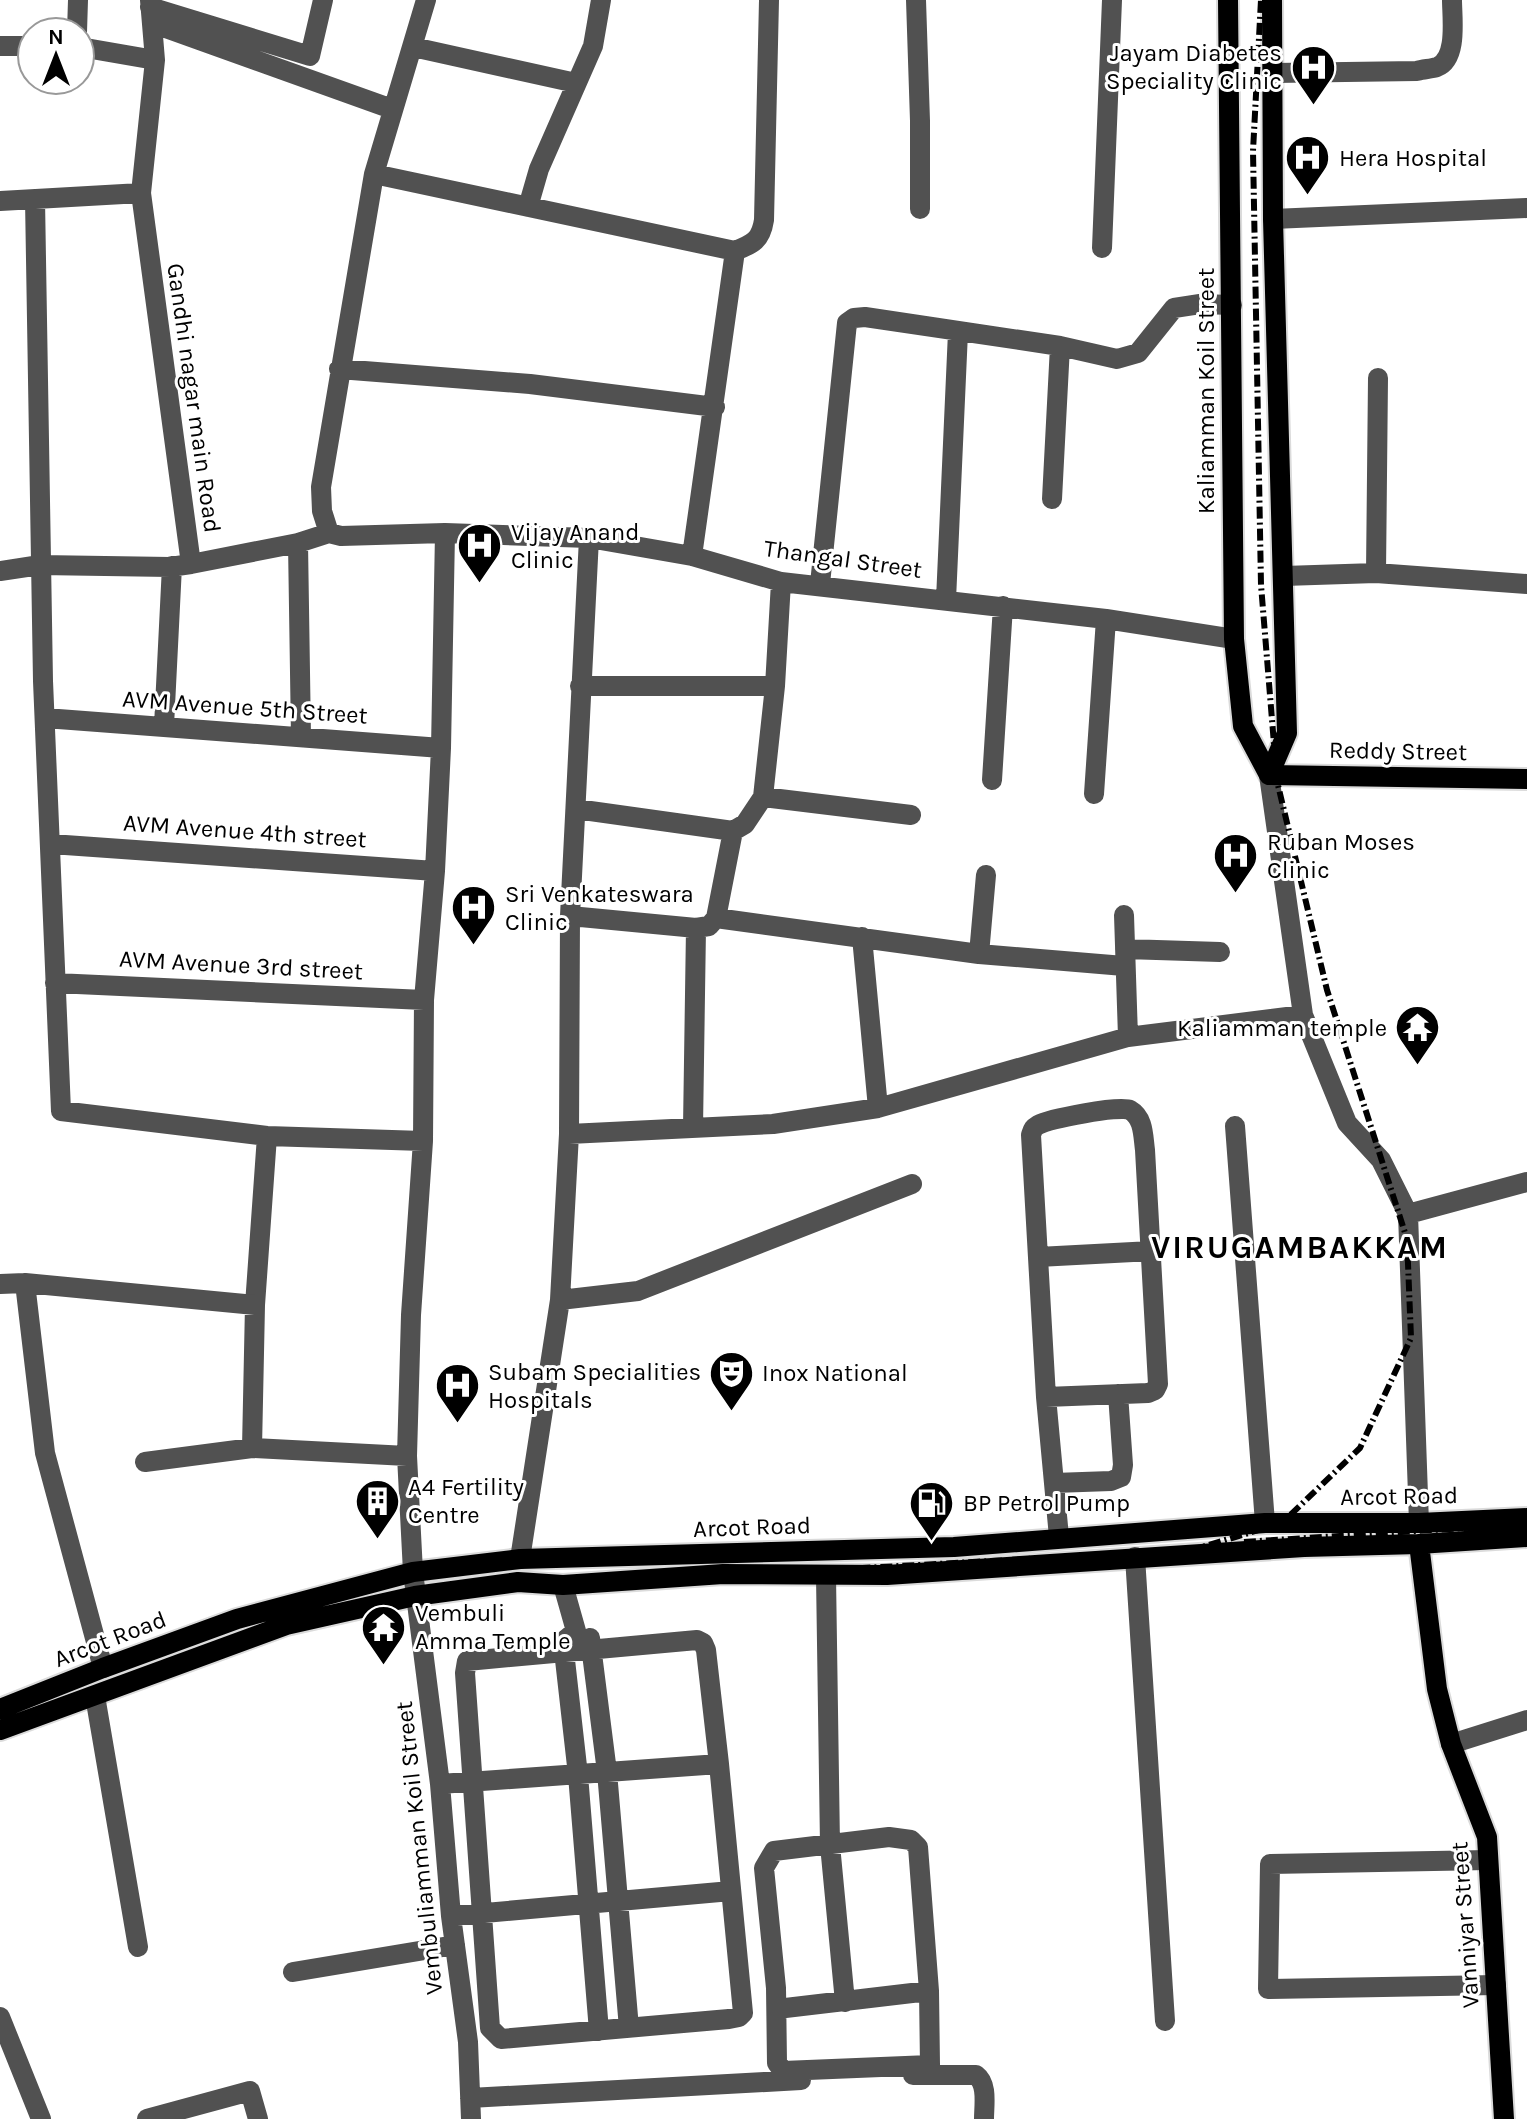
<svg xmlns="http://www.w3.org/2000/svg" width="1527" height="2119" font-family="Karla,sans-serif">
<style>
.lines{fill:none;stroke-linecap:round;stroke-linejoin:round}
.major-casing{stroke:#dbdbdb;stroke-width:24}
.minor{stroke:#515151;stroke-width:20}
.major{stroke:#000;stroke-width:20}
.rail{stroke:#000;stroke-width:6;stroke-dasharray:12 4 2 4;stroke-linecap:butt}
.labels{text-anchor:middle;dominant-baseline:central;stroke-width:6;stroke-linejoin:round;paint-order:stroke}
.poi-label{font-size:24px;fill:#000;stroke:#fff;text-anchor:start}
.street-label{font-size:24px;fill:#000;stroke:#fff}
.district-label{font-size:32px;font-weight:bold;letter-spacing:2px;fill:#000;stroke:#fff}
</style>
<rect width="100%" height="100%" fill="#fff"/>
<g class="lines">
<defs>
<path id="major" d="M1228 0 1234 639 1243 726 1269 775
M1269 775 1287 733 1273 219 1272 0
M1269 775 1527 779
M1419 1544 1437 1689 1451 1744 1487 1837 1504 2119
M0 1709 103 1668 237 1619 413 1572 520 1559 954 1547 1265 1523H1419L1527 1518
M0 1730 286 1625 415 1596 518 1582 563 1585 723 1574 887 1575 1304 1547 1419 1544 1527 1537"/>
</defs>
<!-- major casing -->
<use href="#major" class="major-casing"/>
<!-- minor -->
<path class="minor" d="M150 0 155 60 141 193 191 564 298 543 329 533
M916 0 920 121V209
M150 7 310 56 323 0
M152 23 392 109
M77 32 78 0
M0 46H32
M80 47 155 60
M413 47 576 83
M1274 73 1417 71C1423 69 1431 69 1437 67 1458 59 1452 18 1452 0
M374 174 735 251
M35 199 43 681 61 1111 267 1136 423 1141
M0 201 141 193
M528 207 539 169 593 46 601 0
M1273 219 1527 208
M1102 248 1112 0
M339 369 530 384 715 407
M1052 499 1060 346
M329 533 341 536 445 533 589 538 692 556 781 582 1106 619 1234 639
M329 533 322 511 321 487 374 174 426 0
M445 533 441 748 435 871 424 1000 423 1141 411 1315 407 1456 413 1572 440 1784 451 1916 468 2042 471 2119
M298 543 301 737
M692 556 735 251C753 244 761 240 764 220L769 0
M0 571 40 565 170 567 191 564
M1376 573 1378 378
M1284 576 1376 573 1527 584
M820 584 847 323 854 318 865 317 1060 346 1117 359 1138 353 1174 308 1200 304 1232 305
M946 600 958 332
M580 686H775
M45 718 441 748
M164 726 172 566
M1269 775 1303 1015 1347 1123 1381 1160 1408 1214 1419 1523
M992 780 1003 606
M1094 794 1106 619
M763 797 911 815
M576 809 733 831
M51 844 435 871
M1124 915 1128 1037
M570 916 696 928 693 1128
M716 918 979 954 1124 966
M696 928 709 926 716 918 733 831 745 824 763 797 775 686 781 582
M862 937 878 1108
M1125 949 1220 952
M979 954 986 875
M55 983 424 1000
M1235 1126 1265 1523
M569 1134 773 1124 878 1108 1128 1037 1303 1015
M1408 1214 1527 1182
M1038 1257 1152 1251
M0 1284 25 1283
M560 1300 638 1291 912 1184
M1046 1397 1148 1393 1155 1390 1158 1384 1145 1150C1143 1136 1144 1118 1130 1110 1120 1105 1049 1119 1038 1125 1033 1128 1033 1129 1031 1135L1046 1397 1059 1537
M252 1448 255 1305 267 1136
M145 1462 252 1448 407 1456
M1054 1483 1111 1481 1121 1477 1123 1465 1118 1394
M1135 1557 1165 2021
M520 1559 560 1300 569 1134 570 916 589 538
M826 1576 830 1845 845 2002
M563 1585 576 1631 564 1641V1651L578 1775 599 2031
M590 1638 607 1772 629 2028
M103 1668 45 1453 25 1283 255 1305
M95 1696 138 1947
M1451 1744 1527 1720
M440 1784C533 1777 626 1771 719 1764L743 2013 739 2017 729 2019 501 2039 490 2028 465 1673 467 1661 697 1640 703 1643 706 1650 719 1764
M889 1837 911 1840 918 1847 929 1991 930 2065 783 2071 777 2063 776 1988 764 1868 774 1851Z
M1488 1860 1270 1864 1268 1989 1496 1985
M451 1916 731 1891
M293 1972 455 1945
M777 2009 929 1991
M0 2017 41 2119
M913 2075H976C988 2084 984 2105 984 2119
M470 2098 801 2080
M147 2119 250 2091 258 2119"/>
<!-- major -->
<use href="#major" class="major"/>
<!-- rail -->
<path class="rail" d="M1244 1542 1527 1524
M0 1724 245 1637 407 1593 1192 1550 1282 1523 1360 1448 1411 1338 1407 1239 1327 990 1277 781 1261 585 1253 151 1261 0"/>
</g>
<!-- icons -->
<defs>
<symbol id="hospital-pin" viewBox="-11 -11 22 30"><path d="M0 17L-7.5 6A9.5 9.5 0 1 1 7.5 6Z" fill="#000" stroke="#fff"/><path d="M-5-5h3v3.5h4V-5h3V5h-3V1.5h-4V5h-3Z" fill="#fff"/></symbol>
<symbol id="temple-pin" viewBox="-11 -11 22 30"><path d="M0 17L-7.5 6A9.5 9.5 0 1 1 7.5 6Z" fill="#000" stroke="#fff"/><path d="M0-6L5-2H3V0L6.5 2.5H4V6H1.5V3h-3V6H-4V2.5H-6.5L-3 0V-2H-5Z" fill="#fff"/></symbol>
<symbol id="theatre-pin" viewBox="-11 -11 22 30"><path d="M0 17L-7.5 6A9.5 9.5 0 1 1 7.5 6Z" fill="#000" stroke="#fff"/><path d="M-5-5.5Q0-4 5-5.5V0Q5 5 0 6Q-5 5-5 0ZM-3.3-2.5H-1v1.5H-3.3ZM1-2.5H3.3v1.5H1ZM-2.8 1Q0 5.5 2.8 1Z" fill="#fff"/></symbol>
<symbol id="building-pin" viewBox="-11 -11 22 30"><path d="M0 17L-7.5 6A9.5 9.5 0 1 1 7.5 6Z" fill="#000" stroke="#fff"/><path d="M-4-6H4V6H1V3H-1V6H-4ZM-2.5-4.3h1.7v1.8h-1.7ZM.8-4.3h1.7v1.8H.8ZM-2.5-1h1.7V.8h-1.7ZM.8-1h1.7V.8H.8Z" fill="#fff"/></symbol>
<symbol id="fuel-pin" viewBox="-11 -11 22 30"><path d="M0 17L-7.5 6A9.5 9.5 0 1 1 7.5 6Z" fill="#000" stroke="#fff"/><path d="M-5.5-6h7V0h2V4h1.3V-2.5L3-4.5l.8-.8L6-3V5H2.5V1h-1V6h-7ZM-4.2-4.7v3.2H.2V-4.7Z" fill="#fff"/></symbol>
</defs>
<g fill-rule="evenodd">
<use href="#hospital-pin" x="1288" y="42" width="51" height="69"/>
<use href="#hospital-pin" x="1282" y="132" width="51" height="69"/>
<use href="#hospital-pin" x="454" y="520" width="51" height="69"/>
<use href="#hospital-pin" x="1210" y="830" width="51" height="69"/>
<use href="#hospital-pin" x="448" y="882" width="51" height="69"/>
<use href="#temple-pin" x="1392" y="1002" width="51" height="69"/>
<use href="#theatre-pin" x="706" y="1348" width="51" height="69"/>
<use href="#hospital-pin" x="432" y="1360" width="51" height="69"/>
<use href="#building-pin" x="352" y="1476" width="51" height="69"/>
<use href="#fuel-pin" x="906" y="1478" width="51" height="69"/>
<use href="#temple-pin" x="358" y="1602" width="51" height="69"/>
</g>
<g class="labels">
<!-- poi labels -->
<g class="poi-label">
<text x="1282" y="53" text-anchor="end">Jayam Diabetes<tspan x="1282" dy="28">Speciality Clinic</tspan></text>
<text x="1339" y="158">Hera Hospital</text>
<text x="511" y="532">Vijay Anand<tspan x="511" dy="28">Clinic</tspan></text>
<text x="1267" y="842">Ruban Moses<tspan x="1267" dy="28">Clinic</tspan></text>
<text x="505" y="894">Sri Venkateswara<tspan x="505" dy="28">Clinic</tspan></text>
<text x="1387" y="1028" text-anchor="end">Kaliamman temple</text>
<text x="488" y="1372">Subam Specialities<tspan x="488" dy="28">Hospitals</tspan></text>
<text x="762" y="1373">Inox National</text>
<text x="408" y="1487">A4 Fertility<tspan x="408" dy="28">Centre</tspan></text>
<text x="963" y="1503">BP Petrol Pump</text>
<text x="415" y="1613">Vembuli<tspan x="415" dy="28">Amma Temple</tspan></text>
</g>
<!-- street labels -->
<g class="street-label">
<text transform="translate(1206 391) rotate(-90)">Kaliamman Koil Street</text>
<text transform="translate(194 398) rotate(82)">Gandhi nagar main Road</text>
<text transform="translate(843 559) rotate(8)">Thangal Street</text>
<text transform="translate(245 707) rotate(4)">AVM Avenue 5th Street</text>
<text transform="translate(1398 751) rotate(1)">Reddy Street</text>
<text transform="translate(245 831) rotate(4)">AVM Avenue 4th street</text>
<text transform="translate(241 965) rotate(3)">AVM Avenue 3rd street</text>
<text transform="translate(1399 1496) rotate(-1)">Arcot Road</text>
<text transform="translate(752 1527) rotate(-2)">Arcot Road</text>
<text transform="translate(110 1639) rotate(-21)">Arcot Road</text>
<text transform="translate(419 1848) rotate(-96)">Vembuliamman Koil Street</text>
<text transform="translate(1465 1925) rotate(-94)">Vanniyar Street</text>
</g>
<!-- district labels -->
<g class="district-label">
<text x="1300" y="1247">VIRUGAMBAKKAM</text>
</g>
</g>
<!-- north arrow -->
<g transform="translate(56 56)"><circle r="38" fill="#ffffff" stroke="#999999" stroke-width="2"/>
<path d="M0-6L14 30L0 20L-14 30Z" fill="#000000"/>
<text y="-12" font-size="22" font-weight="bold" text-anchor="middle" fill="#000000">N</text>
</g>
</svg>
